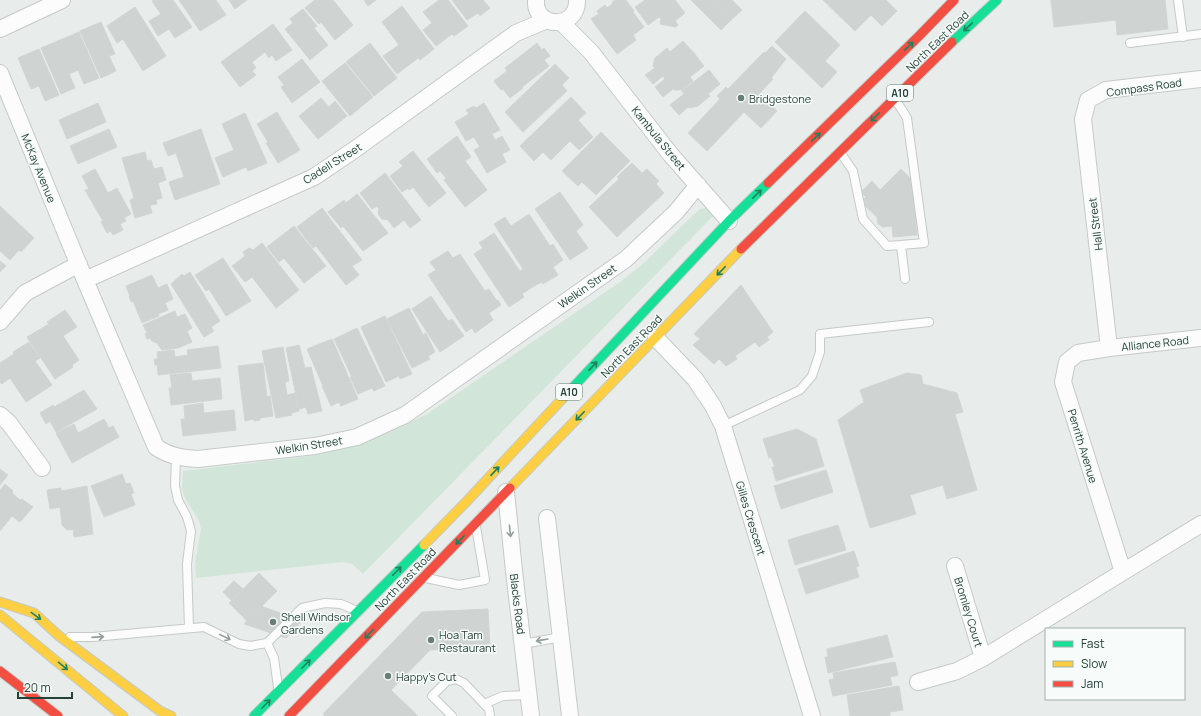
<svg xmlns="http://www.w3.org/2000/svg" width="1201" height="716" font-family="Manrope,sans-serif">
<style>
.green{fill:#d1e6d8}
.building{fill:#cfd4d2;stroke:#d1d6d4}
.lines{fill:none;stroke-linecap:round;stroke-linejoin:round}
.lane-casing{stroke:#c5cac8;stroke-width:10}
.street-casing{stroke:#c5cac8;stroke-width:18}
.fast-casing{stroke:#c3cbc8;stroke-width:11}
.slow-casing{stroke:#c3cbc8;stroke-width:11}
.jam-casing{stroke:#c3cbc8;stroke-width:11}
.lane{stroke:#fcfcfc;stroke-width:8}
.street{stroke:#fcfcfc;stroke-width:16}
.fast{stroke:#16e098;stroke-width:9}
.slow{stroke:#ffcf43;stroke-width:9}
.jam{stroke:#f24e42;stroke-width:9}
.oneway{stroke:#1e8160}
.oneway2{stroke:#909f9b}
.poi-dot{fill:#697e78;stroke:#f7fbf9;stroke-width:1.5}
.labels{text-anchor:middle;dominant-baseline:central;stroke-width:3;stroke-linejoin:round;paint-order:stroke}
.shield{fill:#f7fbf9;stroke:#637a73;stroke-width:1}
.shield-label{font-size:10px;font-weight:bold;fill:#24423a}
.street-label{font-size:11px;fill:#24423a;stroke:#f7fbf9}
.poi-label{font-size:11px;fill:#24423a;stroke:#f7fbf9;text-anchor:start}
</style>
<rect width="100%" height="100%" fill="#e8edeb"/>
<!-- green -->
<path class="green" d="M705 208 708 209 714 215 363 574 352 564 343 562 196 578 195 562 201 529 199 521 185 498 182 489 183 471 310 456 367 441 388 433 427 414 620 282 645 262 693 215 700 209Z"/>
<!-- building -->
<path class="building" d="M154 0H173L192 27 175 38 169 29 158 36 149 21 161 14 152 1Z
M179 0H216L226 15 200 31Z
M229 0H247L235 9Z
M315 0H333L353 25 335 40 321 22 319 24 305 8Z
M364 0H376L368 6Z
M439 0H448L468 26 454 36 452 34 436 46 423 30 432 23 423 12Z
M452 0H483L490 8 480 16 478 13 467 20Z
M615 0H626L634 11 633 12 644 27 633 35 636 40 617 54 591 19 599 14 597 11 605 5 607 8 613 3 612 2Z
M645 0H675L685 13 675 21 678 25 676 27 660 24 661 19 659 17 648 25 635 7Z
M691 0H711L731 20 721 30Z
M711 0H732L742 10 731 20Z
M823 0H886L897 11 882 26 871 15 855 31Z
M1051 0H1165L1168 29 1117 35 1116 20 1054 27Z
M402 6 434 49 420 60 418 58 397 74 383 56 399 45 382 22Z
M135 7 166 56 143 71 123 39 117 43 107 26Z
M303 9 317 26 314 28 328 45 310 60 285 29 293 23 290 19Z
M805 11 840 45 825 61 837 72 822 88 775 42Z
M101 22 115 54 109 56 116 71 101 78 80 31Z
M273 24 292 50 276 61 272 55 269 58 265 52 252 62 256 68 252 71 256 75 240 87 221 62Z
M79 32 99 78 84 84 78 70 69 74 75 88 61 94 41 48Z
M683 41 694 53 664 78 663 76 653 84 645 75 655 68 653 66 655 58 667 48 670 52Z
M370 43 397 78 374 96 346 62Z
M537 43 542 50 544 48 550 56 544 60 549 66 522 87 523 88 510 98 503 89 501 90 494 81 507 71 505 68Z
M772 46 786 59 771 78 773 79 759 94 777 111 761 128 744 112 707 151 688 133 720 99 717 96 726 87 728 89 764 52 765 53Z
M39 49 59 95 45 101 39 86 31 89 18 58Z
M694 53 704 66 690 77 693 81 682 90H674L673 89 663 97 655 87 665 79 664 78Z
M302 59 320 82 292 103 281 87 284 85 278 77Z
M345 63 373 97 350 116 322 81Z
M555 64 569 78 562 85 567 91 523 132 505 112Z
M709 70 720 84 708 94 710 96 698 106 689 108 688 107 679 115 670 105 684 94 682 91Z
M571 97 586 113 578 120 593 137 579 150 570 141 551 160 543 152 534 161 520 146Z
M321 98 329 107 335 101 347 116 318 139 299 116Z
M98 103 106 122 67 139 59 120Z
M484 103 500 130 492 134 495 140 502 136 510 150 502 154 506 162 487 173 474 150 480 147 474 137 466 141 455 122 469 114 466 110 474 106 476 108Z
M277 112 300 150 278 163 266 143 268 142 257 124Z
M245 113 267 163 248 171 246 167 223 177 215 158 234 150 222 124Z
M109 129 117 147 78 164 70 146Z
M201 129 220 184 175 200 169 182 184 177 176 153 168 156 163 143Z
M601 132 630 161 596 195 582 182 578 186 562 171Z
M457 136 471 157 465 161 487 190 465 207 444 180 446 178 440 171 437 173 427 159Z
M413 151 446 193 429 207 413 187 409 190 408 188 402 192 390 176 403 166 399 162Z
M145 152 147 161 151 160 154 169 162 167 166 180 158 183 162 198 156 200 157 204 150 205 152 213 135 218 130 200 134 198 122 158Z
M632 163 642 173 647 169 659 181 656 184 664 193 617 237 589 207 619 179 617 177Z
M95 169 108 193 117 188 131 214 124 218 126 221 120 224 123 230 113 235 111 231 107 233 101 222 103 221 85 190 89 189 82 176Z
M901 169 912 180 917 235 893 237 892 226 883 227 878 224 877 217 861 202 866 197 861 192 872 181 880 190Z
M385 173 421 220 410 228 404 220 394 228 388 220 382 219 378 214 379 209 377 206 372 209 360 193Z
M560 192 583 225 576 231 588 248 570 260 535 209Z
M357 194 388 233 363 251 343 226 341 228 328 212 344 200 346 203Z
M0 206 34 238 21 252 19 250 10 260 0 251Z
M322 208 362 260 352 266 359 275 346 285 316 246 313 248 297 227Z
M529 214 550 246 553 244 563 260 553 267 558 275 543 284 542 282 534 286 494 224 505 217 511 226Z
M294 226 326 266 304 283 284 258 279 262 267 247Z
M494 233 520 271 523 269 534 286 522 294 524 297 509 307 474 254 483 248 479 243Z
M262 243 299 290 276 308 252 277 245 282 232 266 245 256 243 252 249 248 253 250Z
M448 251 453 258 460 254 485 291 489 289 497 301 498 300 501 305 489 313 493 320 475 333 472 328 466 332 428 275 436 270 430 262Z
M223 258 251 301 226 316 209 289 206 291 195 275Z
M0 261 6 266 0 272Z
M190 272 220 321 211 327 214 331 204 337 171 284 182 274 184 276Z
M152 275 158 288 167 284 173 299 165 303 168 310 158 314 159 316 142 323 133 301 131 302 129 296H130L126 286Z
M741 285 773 332 767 337 769 340 759 347 755 342 735 356 737 359 726 366 719 359 714 364 693 345 700 339 694 334Z
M431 296 448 321 452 319 464 336 440 352 412 309Z
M409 308 423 335 426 333 435 352 428 356 430 359 412 368 387 319Z
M65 310 77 327 63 336 79 360 72 365 73 367 55 379 27 337 49 324 47 322Z
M175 311 177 317 185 314 192 328 187 331 192 342 178 348 162 350 157 343 152 341 150 338 147 339 145 334 147 333 143 325Z
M385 316 412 374 400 379 399 376 386 382 361 327Z
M357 328 385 386 374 391 372 388 358 394 350 377H352L334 339Z
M332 339 358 399 341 406 339 402 331 406 322 386H323L307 349Z
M29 342 40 358 35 361 52 385 26 402 10 378 2 384 0 382V363L14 354 13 352Z
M299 345 305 368 311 367 322 411 308 414 306 407 299 409 286 348Z
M218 346 221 368 158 375 157 365H155L154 359H158L157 352 174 350 175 357 188 355 187 350Z
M283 347 289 381 285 382 287 395 295 393 299 411 291 413 292 415 276 418 262 351Z
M263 363 267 397 270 396 273 416 260 418V420L254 421V419L245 421 238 366Z
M191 373 192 381 220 378 222 399 171 405 169 388H172L170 375Z
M907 373 921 375 923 384 957 393 963 412 955 414 977 490 947 499 943 485 910 495 916 514 870 528 838 420 864 402 860 390Z
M84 390 97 409 56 432 50 421 46 424 40 413 53 405 54 407Z
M203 403 204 413 234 410 236 430 183 436 181 419H185L184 406Z
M104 419 109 428 113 426 119 437 72 463 56 433 74 424 78 433Z
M797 429 816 439 824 466 776 481 772 467H775L771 457 769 458 763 439Z
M0 469 8 475 0 485Z
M826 470 833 492 781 509 774 486Z
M122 474 126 484 130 483 134 493 131 494 135 505 104 517 91 486Z
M5 484 13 491 12 493 20 500 22 499 33 507 20 522 12 516 0 531V490Z
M87 486 93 534 74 537 73 529 67 530 62 525 60 507 50 509 47 490 61 488V491Z
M838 525 846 550 795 565 788 540Z
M854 551 859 566 856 567 859 577 806 594 798 569Z
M259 573 277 591 247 621 229 603Z
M234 581 243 589 232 601 223 592Z
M261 606 302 621 286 638 244 624Z
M488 609 490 647 430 650 391 690 418 716H325L323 714 422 612Z
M887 635 893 657 828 673 825 657H828L827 649Z
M895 662 898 675 890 677 892 685 833 696 829 680 834 679 833 673Z
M899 686 903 710 890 712V716H850L847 695Z"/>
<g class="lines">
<defs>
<path id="lane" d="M1178 0 1183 37
M1130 43 1201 34
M895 99 907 118 924 243 901 245 905 279
M840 152 853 171 863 219 887 246 901 245
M723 426 800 390 812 376 820 352V334L929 322
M176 457 175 486 178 500 187 517 191 531 187 564 189 628
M426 578 459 585 485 580 476 527
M70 637H93L204 627 239 644 250 646 267 643 302 608 325 603 341 604 357 611
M267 643 274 658 278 687
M523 644 561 637
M484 704 503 696 529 695
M452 716 432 696 447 681 456 679 464 683 489 709 490 716"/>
<path id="street" d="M536 0C534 29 578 30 577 0
M561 22 591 52 671 155 729 221
M0 29 62 0
M0 73 85 280 156 447C169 456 182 458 198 459L315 446 357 437 405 415 626 259 676 212 698 185
M85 280 314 177 354 150 516 33 547 20
M0 322 25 293 79 264
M656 338 695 379 713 406 723 426 812 716
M1109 348 1083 119 1088 100 1106 90 1201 79
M0 415 9 423 42 468
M506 492 514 571 531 716
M547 518 570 716
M955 566 983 658
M1123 572 1063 382 1067 362 1078 353 1109 348 1201 338
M918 682 957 671 983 658 1201 524"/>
<path id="fast" d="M952 42 997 0
M562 399 729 221 768 183
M254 716 424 545"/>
<path id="slow" d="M510 488 741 249
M424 545 468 500 562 399
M0 602 34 613 59 636 160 711 171 716
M0 615 123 716"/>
<path id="jam" d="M768 183 918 37 954 0
M741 249 952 42
M0 671 58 716
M289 716 510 488"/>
</defs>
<!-- lane casing -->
<use href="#lane" class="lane-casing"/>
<!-- street casing -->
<use href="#street" class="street-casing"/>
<!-- fast casing -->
<use href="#fast" class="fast-casing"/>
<!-- slow casing -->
<use href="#slow" class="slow-casing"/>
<!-- jam casing -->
<use href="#jam" class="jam-casing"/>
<!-- lane -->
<use href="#lane" class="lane"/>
<!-- street -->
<use href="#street" class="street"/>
<!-- fast -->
<use href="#fast" class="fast"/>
<!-- slow -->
<use href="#slow" class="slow"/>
<!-- jam -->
<use href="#jam" class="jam"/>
</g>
<!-- one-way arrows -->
<defs><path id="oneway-shaft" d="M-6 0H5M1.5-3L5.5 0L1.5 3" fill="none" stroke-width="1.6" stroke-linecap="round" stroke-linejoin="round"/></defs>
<g class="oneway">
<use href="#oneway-shaft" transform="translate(968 27) rotate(137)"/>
<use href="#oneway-shaft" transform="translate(909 46) rotate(-44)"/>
<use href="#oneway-shaft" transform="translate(875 117) rotate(136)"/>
<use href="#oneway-shaft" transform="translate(816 137) rotate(-44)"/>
<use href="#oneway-shaft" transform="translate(757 194) rotate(-44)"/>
<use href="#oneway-shaft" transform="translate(721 271) rotate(134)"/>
<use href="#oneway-shaft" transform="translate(593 366) rotate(-47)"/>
<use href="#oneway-shaft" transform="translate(580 416) rotate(134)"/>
<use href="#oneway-shaft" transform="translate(495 471) rotate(-47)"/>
<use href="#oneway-shaft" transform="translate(460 540) rotate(134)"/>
<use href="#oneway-shaft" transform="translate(397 571) rotate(-45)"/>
<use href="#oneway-shaft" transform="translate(36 616) rotate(36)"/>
<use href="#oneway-shaft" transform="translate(369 634) rotate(134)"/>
<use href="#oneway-shaft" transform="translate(306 664) rotate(-45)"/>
<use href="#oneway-shaft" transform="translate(63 666) rotate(39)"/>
<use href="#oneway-shaft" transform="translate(266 704) rotate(-45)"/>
</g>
<g class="oneway2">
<use href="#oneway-shaft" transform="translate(510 531) rotate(84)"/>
<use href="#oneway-shaft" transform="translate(98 637) rotate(-4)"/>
<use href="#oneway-shaft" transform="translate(225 637) rotate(26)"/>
<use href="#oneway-shaft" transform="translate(542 640) rotate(170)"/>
</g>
<!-- markers -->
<g class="poi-dot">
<circle cx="741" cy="98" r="4"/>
<circle cx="273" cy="622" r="4"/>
<circle cx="431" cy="640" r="4"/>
<circle cx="388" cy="676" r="4"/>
</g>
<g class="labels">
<!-- shield labels -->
<g class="shield">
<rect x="887" y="85" width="26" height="16" rx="3"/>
<rect x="556" y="384" width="26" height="16" rx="3"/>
</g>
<g class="shield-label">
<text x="900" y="93">A10</text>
<text x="569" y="392">A10</text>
</g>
<!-- street labels -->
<g class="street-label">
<text transform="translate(937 41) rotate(-44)">North East Road</text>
<text transform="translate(1144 87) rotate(-8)">Compass Road</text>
<text transform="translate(659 138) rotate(51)">Kambula Street</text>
<text transform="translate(332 163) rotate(-32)">Cadell Street</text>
<text transform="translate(39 168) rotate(68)">McKay Avenue</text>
<text transform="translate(1095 224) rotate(-97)">Hall Street</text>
<text transform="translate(587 286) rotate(-35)">Welkin Street</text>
<text transform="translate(1155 343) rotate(-6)">Alliance Road</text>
<text transform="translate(631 346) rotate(-46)">North East Road</text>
<text transform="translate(309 445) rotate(-9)">Welkin Street</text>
<text transform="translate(1083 446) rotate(73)">Penrith Avenue</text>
<text transform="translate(751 518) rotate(73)">Gilles Crescent</text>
<text transform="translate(405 579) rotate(-46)">North East Road</text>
<text transform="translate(518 604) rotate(83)">Blacks Road</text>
<text transform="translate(969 612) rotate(73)">Bromley Court</text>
</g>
<!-- poi labels -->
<g class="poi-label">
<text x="749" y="98">Bridgestone</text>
<text x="281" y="616">Shell Windsor<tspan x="281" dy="13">Gardens</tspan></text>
<text x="439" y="634">Hoa Tam<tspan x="439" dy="13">Restaurant</tspan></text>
<text x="396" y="676">Happy's Cut</text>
</g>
</g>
<!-- legend -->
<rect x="1045" y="628" width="140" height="72" fill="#f7fbf9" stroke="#a3b1ad"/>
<rect x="1053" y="641" width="20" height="6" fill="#16e098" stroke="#a3b1ad"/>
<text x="1081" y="648" font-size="12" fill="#24423a">Fast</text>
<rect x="1053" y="661" width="20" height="6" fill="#ffcf43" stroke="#a3b1ad"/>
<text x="1081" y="668" font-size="12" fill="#24423a">Slow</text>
<rect x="1053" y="681" width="20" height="6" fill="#f24e42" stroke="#a3b1ad"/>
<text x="1081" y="688" font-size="12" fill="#24423a">Jam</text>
<!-- scale -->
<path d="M18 692v6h54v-6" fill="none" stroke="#24423a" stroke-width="2"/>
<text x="24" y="692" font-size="12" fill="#24423a" stroke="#f7fbf9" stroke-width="3" paint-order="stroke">20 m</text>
</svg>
